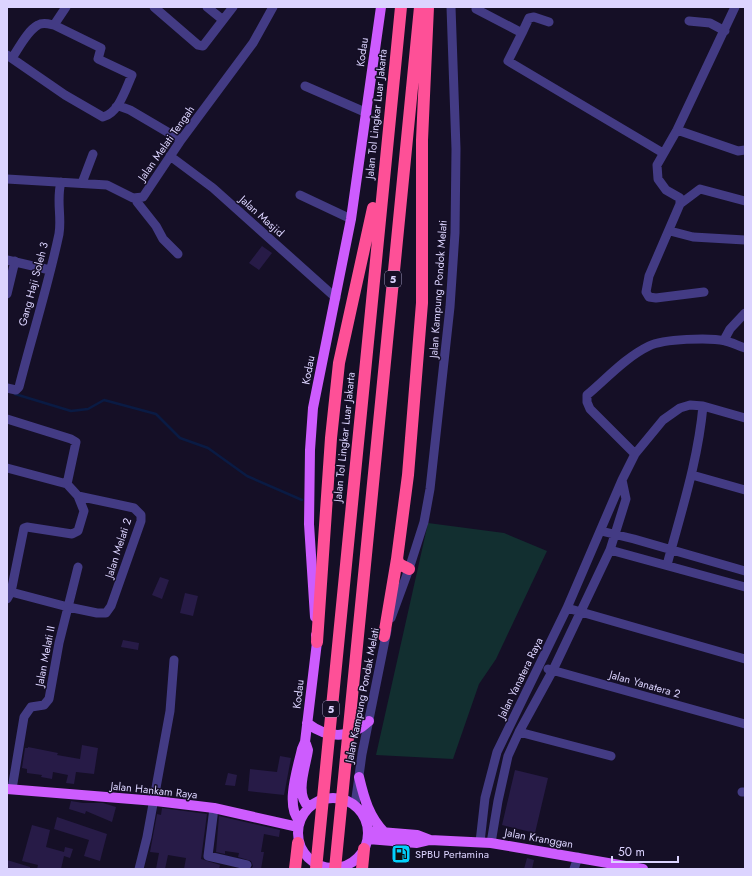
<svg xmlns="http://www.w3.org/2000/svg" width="752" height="876" font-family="Jost,sans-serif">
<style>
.green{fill:#122f30}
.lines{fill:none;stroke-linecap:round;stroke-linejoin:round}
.stream{stroke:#0a1b44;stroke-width:2.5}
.building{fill:#271b47}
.minor{stroke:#433b84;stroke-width:9}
.major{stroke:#cd5cfe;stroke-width:10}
.highway{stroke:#fe5097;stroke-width:12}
.labels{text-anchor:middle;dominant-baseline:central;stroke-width:3;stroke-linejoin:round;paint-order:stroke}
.shield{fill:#150f26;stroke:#a099be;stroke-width:1}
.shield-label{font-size:10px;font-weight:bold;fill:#dcd4ff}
.street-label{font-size:11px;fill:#dcd4ff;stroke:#150f26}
.poi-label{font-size:11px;fill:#dcd4ff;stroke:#150f26;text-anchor:start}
</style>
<rect width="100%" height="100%" fill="#150f26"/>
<!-- green -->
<path class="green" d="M428 523 504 533 547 551 496 659 479 684 453 759 376 755Z"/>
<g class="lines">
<!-- stream -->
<path class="stream" d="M15 394 71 411 88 409 104 400 156 414 180 438 208 448 247 476 302 500"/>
</g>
<!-- building -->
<path class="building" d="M262 246 272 253 259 270 249 263Z
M160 577 169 580 162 599 152 595Z
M185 593 198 596 193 616 180 613Z
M123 640 139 643 138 650 121 647Z
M82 745 98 748 94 774 76 772 74 784 66 783 68 775 53 772 52 779 41 777 42 775 27 773V769L22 768 25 748H28V747L58 753 57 755 80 759Z
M280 756 291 758 284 795 248 791 250 769 277 772Z
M515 770 548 778 535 833 502 825Z
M228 773 237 775 235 786 225 785Z
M71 801 83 803H103L116 807 112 822 86 811 85 814 69 809Z
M162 808 207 814 201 859 220 865 219 869H184L186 858 168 855 165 869H156L159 853 150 852 157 814 161 815Z
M219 816 280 830 279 837 264 834 261 852H264L261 869H251L253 866 251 861 238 857 239 853 225 851V854L216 852Z
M57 817 107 834 100 861 84 856 89 840 54 829Z
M32 825 50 830 46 847 64 852 65 847 73 849 70 858 64 856 61 869H37L38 865 22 861Z
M527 858 534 860 532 869H524Z
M7 860 30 867V869H7Z"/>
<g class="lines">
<!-- minor -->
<path class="minor" d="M154 7 198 45 203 46 233 7
M207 7 223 20
M477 7 476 9 522 33 508 61 663 153
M689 21 710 23 725 31
M522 33 529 18 534 17 549 22
M7 55 65 95 103 117C119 113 126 88 132 75L98 59 101 48 54 25
M12 58C19 48 27 31 38 25 43 22 49 24 54 25L66 7
M305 86 367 113
M116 107 119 106 130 110 181 140
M677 130 738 151 745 150
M170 156 213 188 336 298
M7 179 107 185 133 198 143 197 181 140 253 43 273 7
M82 183 93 154
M300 195 351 219
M138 199 137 202 156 226 163 239 178 254
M680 204 700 189 745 201
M670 231 693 237 745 240
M7 260 50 270
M704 292 656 298 649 297 646 292 649 276 680 204V198L666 190 658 179 657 165 677 130 735 7
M7 294 15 261
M724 340 730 329 745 313
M7 388 16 390 19 387C32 336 48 286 59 234 62 217 56 200 61 182
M7 419 71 439 76 442 67 484
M635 454 590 409 587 402V395C606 379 626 357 649 346 663 339 710 337 725 341 732 342 738 346 745 348
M7 468 67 484 78 496 84 511 78 531 72 534 27 527 24 528 11 592 7 599
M692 475 745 490
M601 531 634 539 745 571
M610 550 745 587
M667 565C681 512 698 461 703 406
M11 592 68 607 78 567
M567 608 745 659
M391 618 409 569 424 522 430 489 450 307 455 233 456 149 451 7
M548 669 745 724
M519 732 611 756
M12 789 24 717 31 707 44 705 49 699 59 643 68 607 97 613H106L111 606 141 521V515L134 508 78 496
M742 792H745
M355 805 362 754 387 630
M214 808 208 856 247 865
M480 842 485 798 497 752 567 608 622 480 635 454 663 420 680 408 690 405 703 406 745 418
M491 843 498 801 508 756 519 732 553 670 610 550 626 499 622 480
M139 869 147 837 170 711 174 660
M574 869 578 857"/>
<!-- major -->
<path class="major" d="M315 617 309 524 310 450 313 408 351 219 381 7
M307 723C328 739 350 739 369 721
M306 744 308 750C306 766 294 795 309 807
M359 777C364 798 369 817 385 833
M7 789 156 801 214 808 298 827
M298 833a35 35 0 1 1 70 0a35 35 0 1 1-70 0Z
M299 820C285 806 298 767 302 749L305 742 317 642 316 635
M368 831 417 835 430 840
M368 839 417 843 430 840 491 843 643 869"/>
<!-- highway -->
<path class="highway" d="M409 569 399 564 397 559 408 475 422 303V140L428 7
M384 636 397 559
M317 642 331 438 339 363 373 208
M295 869 298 843
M316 869 401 7
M335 869 420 7
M362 869 364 849"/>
</g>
<!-- icons -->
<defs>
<symbol id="fuel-square" viewBox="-11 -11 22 22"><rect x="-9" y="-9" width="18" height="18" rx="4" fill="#02d1fd" stroke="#150f26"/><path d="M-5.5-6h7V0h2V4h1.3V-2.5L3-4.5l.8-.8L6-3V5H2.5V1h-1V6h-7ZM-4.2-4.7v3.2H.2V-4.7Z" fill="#111"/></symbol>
</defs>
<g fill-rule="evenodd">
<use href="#fuel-square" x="390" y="843" width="22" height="22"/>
</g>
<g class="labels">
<!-- shield labels -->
<g class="shield">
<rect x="385" y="271" width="16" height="16" rx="3"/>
<rect x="323" y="701" width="16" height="16" rx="3"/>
</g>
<g class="shield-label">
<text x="393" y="279">5</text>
<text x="331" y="709">5</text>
</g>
<!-- street labels -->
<g class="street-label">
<text transform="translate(362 52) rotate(-82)">Kodau</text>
<text transform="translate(376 114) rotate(-84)">Jalan Tol Lingkar Luar Jakarta</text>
<text transform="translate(166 143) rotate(-55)">Jalan Melati Tengah</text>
<text transform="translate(262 216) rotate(42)">Jalan Masjid</text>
<text transform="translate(33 284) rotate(-75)">Gang Haji Soleh 3</text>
<text transform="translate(438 289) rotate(-86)">Jalan Kampung Pondok Melati</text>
<text transform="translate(308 370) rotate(-79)">Kodau</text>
<text transform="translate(344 437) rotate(-84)">Jalan Tol Lingkar Luar Jakarta</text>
<text transform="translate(118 548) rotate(-72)">Jalan Melati 2</text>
<text transform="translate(45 656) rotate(-79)">Jalan Melati II</text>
<text transform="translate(520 678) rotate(-64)">Jalan Yanatera Raya</text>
<text transform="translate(645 684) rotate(16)">Jalan Yanatera 2</text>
<text transform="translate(298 694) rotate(-83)">Kodau</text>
<text transform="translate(362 695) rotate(-79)">Jalan Kampung Pondak Melati</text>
<text transform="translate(154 790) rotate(6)">Jalan Hankam Raya</text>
<text transform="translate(539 838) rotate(10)">Jalan Kranggan</text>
</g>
<!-- poi labels -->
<g class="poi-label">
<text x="415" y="854">SPBU Pertamina</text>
</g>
</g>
<!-- border -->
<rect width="752" height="876" fill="none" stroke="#dcd4ff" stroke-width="16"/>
<!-- scale -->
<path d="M612 856v6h66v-6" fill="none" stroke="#dcd4ff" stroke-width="2"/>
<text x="618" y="856" font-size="12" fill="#dcd4ff" stroke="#150f26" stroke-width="3" paint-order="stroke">50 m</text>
</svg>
